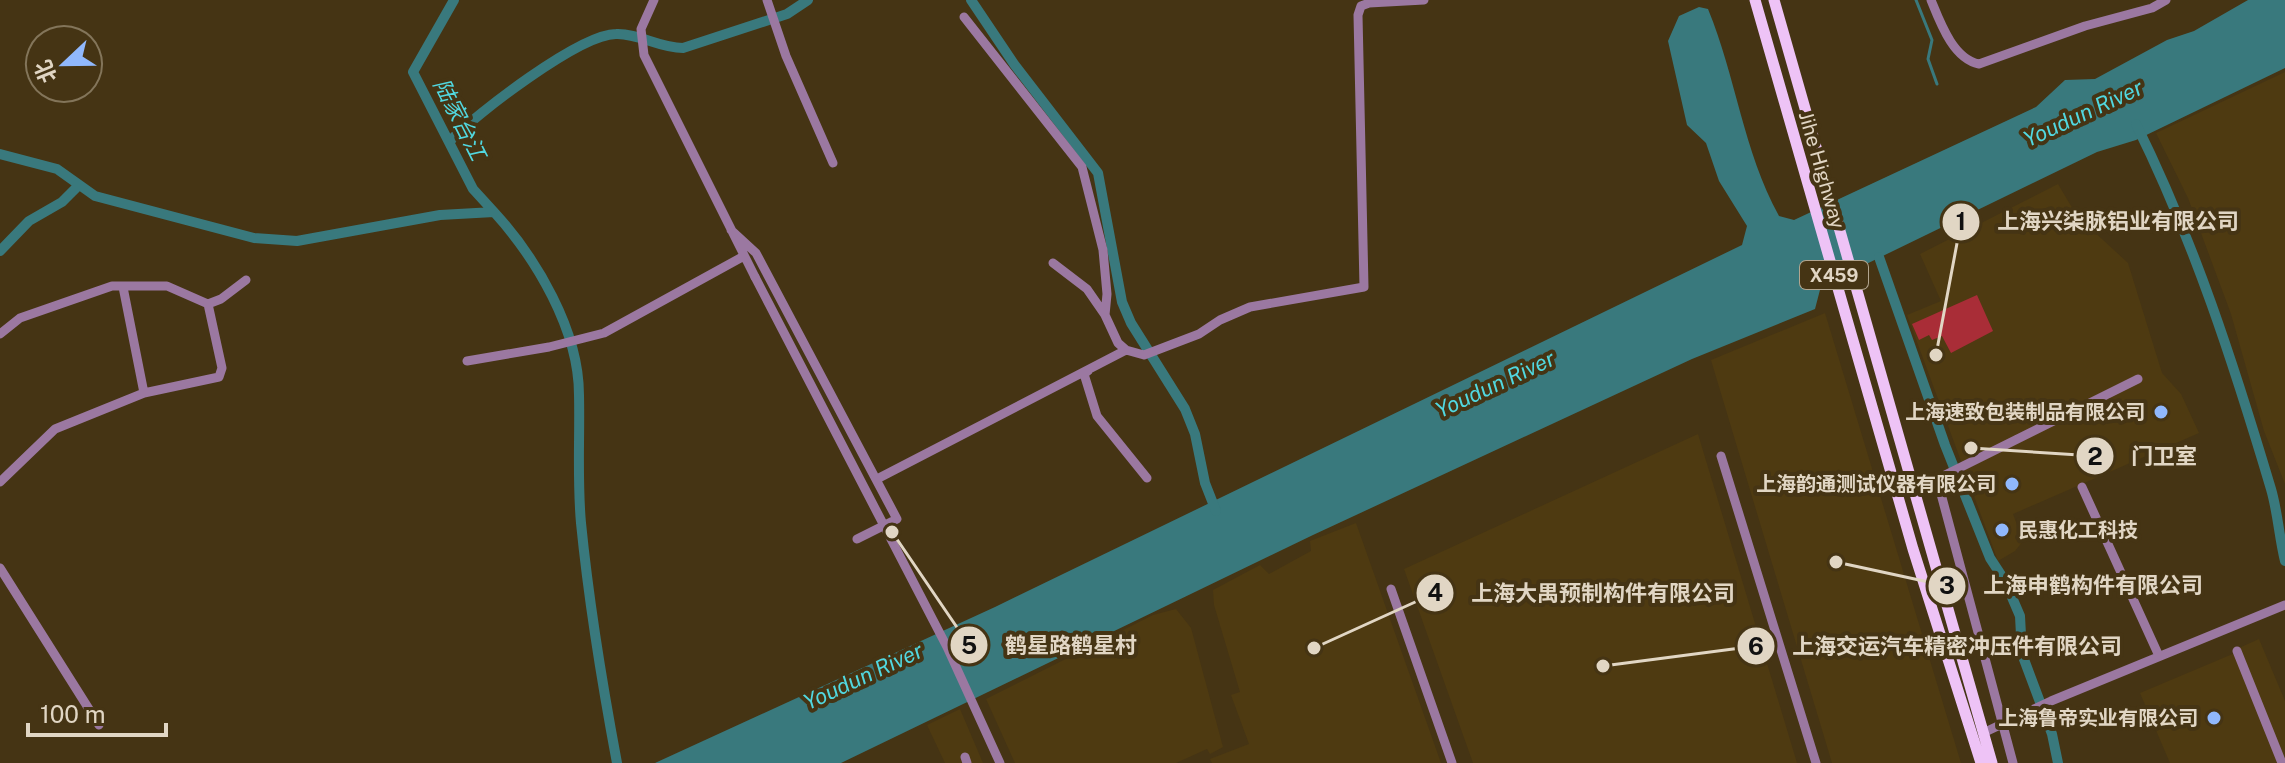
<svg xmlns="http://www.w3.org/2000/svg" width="2285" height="763" font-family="'Public Sans','Noto Sans SC',sans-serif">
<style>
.built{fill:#4e3a11}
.green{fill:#a92d37}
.water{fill:#39797d}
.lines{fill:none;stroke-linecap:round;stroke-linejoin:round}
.stream{stroke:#39797d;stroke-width:3}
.canal{stroke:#39797d;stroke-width:10}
.minor{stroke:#9b78a1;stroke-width:9}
.major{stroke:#eec3f6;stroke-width:11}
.minor-bridge{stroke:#9b78a1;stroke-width:9}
.poi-dot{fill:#90b8fd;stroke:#453414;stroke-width:3}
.labels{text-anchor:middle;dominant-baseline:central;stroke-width:8;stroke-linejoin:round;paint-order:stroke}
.shield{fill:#453414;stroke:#b2a58f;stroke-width:2}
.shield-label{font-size:18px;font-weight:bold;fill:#e1d6c4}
.street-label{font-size:20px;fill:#e1d6c4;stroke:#453414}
.poi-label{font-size:20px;font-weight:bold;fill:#e1d6c4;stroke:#453414;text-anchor:end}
.water-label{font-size:22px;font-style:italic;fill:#51d8e0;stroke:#453414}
.leader{fill:none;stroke:#e1d6c4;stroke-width:3}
.callout-dot{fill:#e1d6c4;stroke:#453414;stroke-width:3}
.mark-label{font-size:24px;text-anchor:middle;font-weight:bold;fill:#111}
.callout-label{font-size:22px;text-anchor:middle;font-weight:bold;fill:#e1d6c4;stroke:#453414;stroke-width:8;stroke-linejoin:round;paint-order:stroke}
</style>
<rect width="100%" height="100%" fill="#453414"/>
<!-- built -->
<path class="built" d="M2285 72V484L2264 431 2231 314 2188 198 2156 133Z
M2058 184 2077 216 2128 263 2162 373 2181 394 2199 433 2013 514 2023 541 2015 551 1998 561 1907 315 1941 301 1920 254Z
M1825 313 1961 763H1832L1711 360Z
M1698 434 1797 763H1473L1404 569Z
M1356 523 1441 763H1212L1210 759 1249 744 1231 695 1240 692 1214 605 1213 590 1260 565 1269 574 1311 551 1310 541Z
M1176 609 1191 628 1223 747 1210 754 1207 749 1176 763H1015L986 699 1153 615Z
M2259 639 2285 701V763L2239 648Z
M2235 653 2278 763H2170L2140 693Z
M960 709 983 763H945L927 725Z"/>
<!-- green -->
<path class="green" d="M1977 295 1993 331 1951 353 1942 336 1932 340 1929 335 1919 340 1912 324Z"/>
<!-- water -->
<path class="water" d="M2248 0H2285V68L2136 140 2097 152 1821 286 1815 309 1692 359 1313 535 841 763H655L995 607 1742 245 1747 226 1719 181 1706 143 1687 125 1668 41 1679 16 1699 7 1708 9C1736 77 1743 150 1779 216L1794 220 2036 107 2065 80 2095 79 2167 40 2194 31Z"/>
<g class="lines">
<!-- stream -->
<path class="stream" d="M1916 0 1932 40 1928 59 1937 84"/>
<!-- canal -->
<path class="canal" d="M454 0 413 72 473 189 494 212
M971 0 1014 64 1098 173 1122 302 1131 323 1185 409 1195 434 1205 483 1216 511
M2136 124C2194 241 2234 365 2271 489 2278 513 2279 537 2285 561
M450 141C476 114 580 34 616 34 638 33 659 48 683 48L787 14 808 0
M0 154 57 169 95 196 254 238 297 241 440 215 494 212C536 258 579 330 579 395 580 438 577 479 581 523 589 604 602 683 617 763
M0 251 29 221 62 202 77 187
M1879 257 1945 445 1990 558 2005 581 2020 616 2022 654 2052 734 2058 763"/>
<!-- minor -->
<path class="minor" d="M654 0 641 29 644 55 755 277
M767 0 786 56 833 163
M1931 0C1940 22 1953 59 1979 64L2085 26 2152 8 2166 0
M964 17 1082 167 1103 250 1107 294 1105 315 1118 343 1126 350
M731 230 756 253 897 519 857 539
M1053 263 1087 289 1105 315
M123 287 144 393
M0 334 20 318 112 286H167L208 304 221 299 246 280
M467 361 549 347 604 333 744 256
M1088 371 1084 374 1097 416 1147 478
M1721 456 1816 763
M877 479 1126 350 1144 355 1199 334 1220 320 1250 307 1364 287 1358 15 1361 6 1369 3 1424 0
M0 482 55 429 144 393 219 377 222 368 208 304
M2082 487 2159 656
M0 568 99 725
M1391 589 1452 763
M2237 651 2282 763
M1983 733 2051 701 2285 605
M965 757 967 763
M2013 763 1937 479 2138 379"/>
<!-- major -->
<path class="major" d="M1755 0 1913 549 1981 763
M1774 0 1992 763"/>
<!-- minor-bridge -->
<path class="minor-bridge" d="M755 277 947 647 1000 763"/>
</g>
<!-- markers -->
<g class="poi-dot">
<circle cx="2161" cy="412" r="8"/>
<circle cx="2012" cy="484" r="8"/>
<circle cx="2002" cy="530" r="8"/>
<circle cx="2214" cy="718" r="8"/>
</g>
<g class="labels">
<!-- shield labels -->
<rect class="shield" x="1800" y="261" width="68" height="28" rx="6"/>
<g class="shield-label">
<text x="1834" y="275">X459</text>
</g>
<!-- street labels -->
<g class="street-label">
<text transform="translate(1822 170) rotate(74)">Jihe Highway</text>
</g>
<!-- poi labels -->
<g class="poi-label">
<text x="2145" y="412">上海速致包装制品有限公司</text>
<text x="1996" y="484">上海韵通测试仪器有限公司</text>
<text x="2018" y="530" text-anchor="start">民惠化工科技</text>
<text x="2198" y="718">上海鲁帝实业有限公司</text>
</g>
<!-- water labels -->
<g class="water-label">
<text transform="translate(2083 113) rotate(-25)">Youdun River</text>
<text transform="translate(460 119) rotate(63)">陆家台江</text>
<text transform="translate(1495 384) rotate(-25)">Youdun River</text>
<text transform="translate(863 676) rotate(-25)">Youdun River</text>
</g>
</g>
<!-- callouts -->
<path class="leader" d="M1936 355L1961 222M1971 448L2095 456M1836 562L1947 586M1314 648L1435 593M892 532L969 645M1603 666L1756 646"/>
<g class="callout-dot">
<circle cx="1936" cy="355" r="8"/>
<circle cx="1971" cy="448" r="8"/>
<circle cx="1836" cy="562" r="8"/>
<circle cx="1314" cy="648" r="8"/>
<circle cx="892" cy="532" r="8"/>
<circle cx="1603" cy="666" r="8"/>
<circle cx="1961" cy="222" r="20"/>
<circle cx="2095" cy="456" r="20"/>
<circle cx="1947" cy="586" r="20"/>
<circle cx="1435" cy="593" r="20"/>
<circle cx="969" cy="645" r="20"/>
<circle cx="1756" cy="646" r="20"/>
</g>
<g class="mark-label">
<text x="1961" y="230">1</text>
<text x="2095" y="465">2</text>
<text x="1947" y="594">3</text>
<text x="1435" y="601">4</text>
<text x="969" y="654">5</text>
<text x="1756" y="655">6</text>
</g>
<g class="callout-label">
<text x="2118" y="229">上海兴柒脉铝业有限公司</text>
<text x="2164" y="464">门卫室</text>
<text x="2093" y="593">上海申鹤构件有限公司</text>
<text x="1603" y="601">上海大禺预制构件有限公司</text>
<text x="1071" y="653">鹤星路鹤星村</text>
<text x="1957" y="654">上海交运汽车精密冲压件有限公司</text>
</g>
<!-- north arrow -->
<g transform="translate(64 64) rotate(248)"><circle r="38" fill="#453414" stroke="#83755a" stroke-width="2"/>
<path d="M0-6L14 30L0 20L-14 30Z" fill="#90b8fd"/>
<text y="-12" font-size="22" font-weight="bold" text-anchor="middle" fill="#e1d6c4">北</text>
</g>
<!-- scale -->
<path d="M28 723v12h138v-12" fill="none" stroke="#e1d6c4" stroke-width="4"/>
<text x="40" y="723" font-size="24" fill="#e1d6c4" stroke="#453414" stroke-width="6" paint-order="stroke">100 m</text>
</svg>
